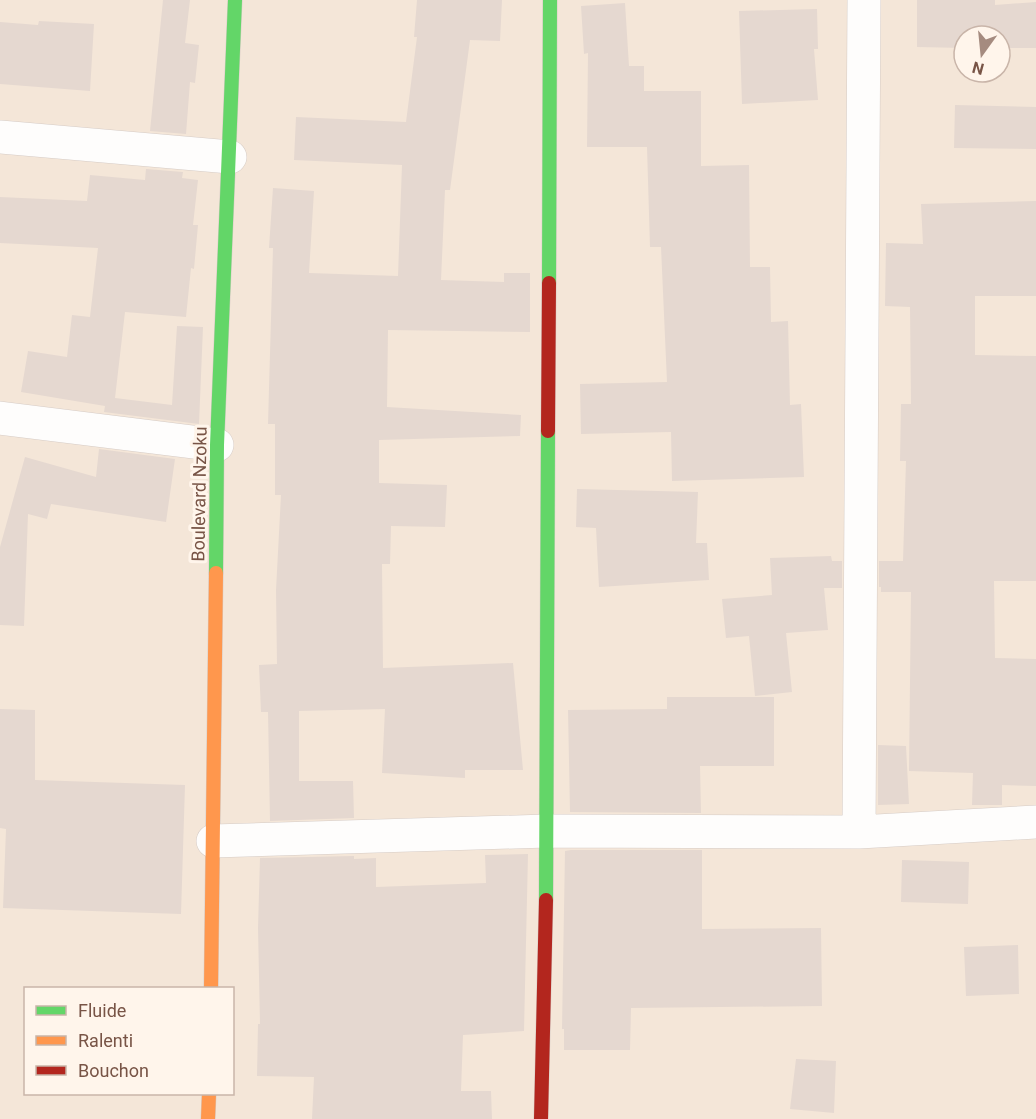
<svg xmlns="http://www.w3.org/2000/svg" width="1036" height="1119" font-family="Roboto,sans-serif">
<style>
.residential{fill:#f4e6d8;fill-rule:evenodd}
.building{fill:#e5d8d0}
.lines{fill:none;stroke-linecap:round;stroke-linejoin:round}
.street-casing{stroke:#d6ccc6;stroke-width:34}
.fast-casing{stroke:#d7ccc6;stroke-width:15}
.slow-casing{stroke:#d7ccc6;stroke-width:15}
.jam-casing{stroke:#d7ccc6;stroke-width:15}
.street{stroke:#fefdfc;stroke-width:33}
.fast{stroke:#63d668;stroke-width:14}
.slow{stroke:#ff974d;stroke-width:14}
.jam{stroke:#b3261e;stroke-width:14}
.labels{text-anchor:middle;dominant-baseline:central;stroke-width:6;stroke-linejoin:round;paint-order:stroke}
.street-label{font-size:18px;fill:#785446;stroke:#fff5eb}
</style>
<rect width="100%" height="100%" fill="#f8f1e9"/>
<!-- residential -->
<path class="residential" d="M0 0H1036V1119H0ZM964 36H1000V72H964ZM26 988H232V1094H26Z"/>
<!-- building -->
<path class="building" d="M163 0H190L185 43 199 45 195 83 190 82 186 134 150 131Z
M417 0H502L500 41 470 40 450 190H445L441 280 504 282V273H530V332L388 330 387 407 521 415 520 436 379 440V483L447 485 445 527 391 526 390 564H382L383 668 513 663 523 770H465V778L382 773 385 709 299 711V781H353L354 818 270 821 268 712H261L259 665 277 664 276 590 281 495H275V424H268L273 248H269L273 188 314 191 309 273 398 276 402 165 294 160 296 117 406 122 417 37H414Z
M917 0H995V5L1036 2V48H1000V36H964V48L917 47Z
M625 3 629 66H644V91H701V166L749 165 750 267H770L771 322 788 321 790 405 801 404 804 477 672 481 671 432 581 434 580 384 667 382 661 247H650L647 147H587L588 53 584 54 581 6Z
M817 9 818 49H814L818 100 742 104 739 11Z
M39 21 94 24 90 91 0 84V22L38 25Z
M955 105 1036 107V149L954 148Z
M146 169 183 172 182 178 198 180 193 225H198L194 269 191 268 186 317 125 312 115 398 172 405 177 326 203 327 199 424 104 412 105 406 21 392 28 351 67 357 72 315 90 317 98 248 0 243V197L87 201 90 175 145 180Z
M1036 201V296H975V355L1036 356V581H994L995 658 1036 659V786L1002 785V805H972L973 773 909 771 911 592H881V587H879V561H903L906 461H900L901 404H911L910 307 885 306 886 243 923 244 921 204Z
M99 449 175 459 166 522 51 504 47 519 28 514 24 626 0 625V547L25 457 96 477Z
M577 489 698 492 696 543H707L709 580 599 587 596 528 576 527Z
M831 556 832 561H842V588H824L828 630 786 633 792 692 755 696 749 636 726 638 722 599 772 595 770 558Z
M667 697H774V766H700L701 813 570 812 568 710 667 709Z
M0 709 35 710V780L185 785 181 914 3 908 6 829 0 828Z
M878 745 906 746 909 804 878 805Z
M571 850H702V929L821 928 822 1006 631 1008 630 1050H564V1029H562L565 851Z
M528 854 524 1031 463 1035 461 1091H491L492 1119H312L314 1077 257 1076 258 1024H260L258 928 260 858 354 856V859L376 858V887L486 883 485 855Z
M902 860 969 862 968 904 901 902Z
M1018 945 1019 994 966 996 964 947Z
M796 1059 836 1061 834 1113 790 1109Z"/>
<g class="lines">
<defs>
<path id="street" d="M0 137 230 157
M0 418 217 445
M859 832 864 0
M213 841 547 831 859 832 1036 822"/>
<path id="fast" d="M549 283 550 0
M216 573 217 445 235 0
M546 900 548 431"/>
<path id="slow" d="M211 988 216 573
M208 1119 209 1094"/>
<path id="jam" d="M548 431 549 283
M541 1119 546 900"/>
</defs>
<!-- street casing -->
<use href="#street" class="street-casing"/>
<!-- fast casing -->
<use href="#fast" class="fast-casing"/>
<!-- slow casing -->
<use href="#slow" class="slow-casing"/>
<!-- jam casing -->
<use href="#jam" class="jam-casing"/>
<!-- street -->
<use href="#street" class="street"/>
<!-- fast -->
<use href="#fast" class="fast"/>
<!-- slow -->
<use href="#slow" class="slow"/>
<!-- jam -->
<use href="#jam" class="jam"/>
</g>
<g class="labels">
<!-- street labels -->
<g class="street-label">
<text transform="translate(199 494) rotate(-89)">Boulevard Nzoku</text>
</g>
</g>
<!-- legend -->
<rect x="24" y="987" width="210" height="108" fill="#fff5eb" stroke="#c9b5a9" stroke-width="1.5"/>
<rect x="36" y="1006" width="30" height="9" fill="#63d668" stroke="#c9b5a9" stroke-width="1.5"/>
<text x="78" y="1017" font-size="18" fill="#785446">Fluide</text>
<rect x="36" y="1036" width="30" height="9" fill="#ff974d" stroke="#c9b5a9" stroke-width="1.5"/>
<text x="78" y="1047" font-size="18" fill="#785446">Ralenti</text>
<rect x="36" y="1066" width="30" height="9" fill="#b3261e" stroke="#c9b5a9" stroke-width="1.5"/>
<text x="78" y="1077" font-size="18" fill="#785446">Bouchon</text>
<!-- north arrow -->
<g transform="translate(982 54) rotate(195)"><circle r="28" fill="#fff5eb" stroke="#c9b5a9" stroke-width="1.5"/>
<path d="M0-4.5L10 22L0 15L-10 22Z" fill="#a58b7f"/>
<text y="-9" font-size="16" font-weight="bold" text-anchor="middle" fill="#785446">N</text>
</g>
</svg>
